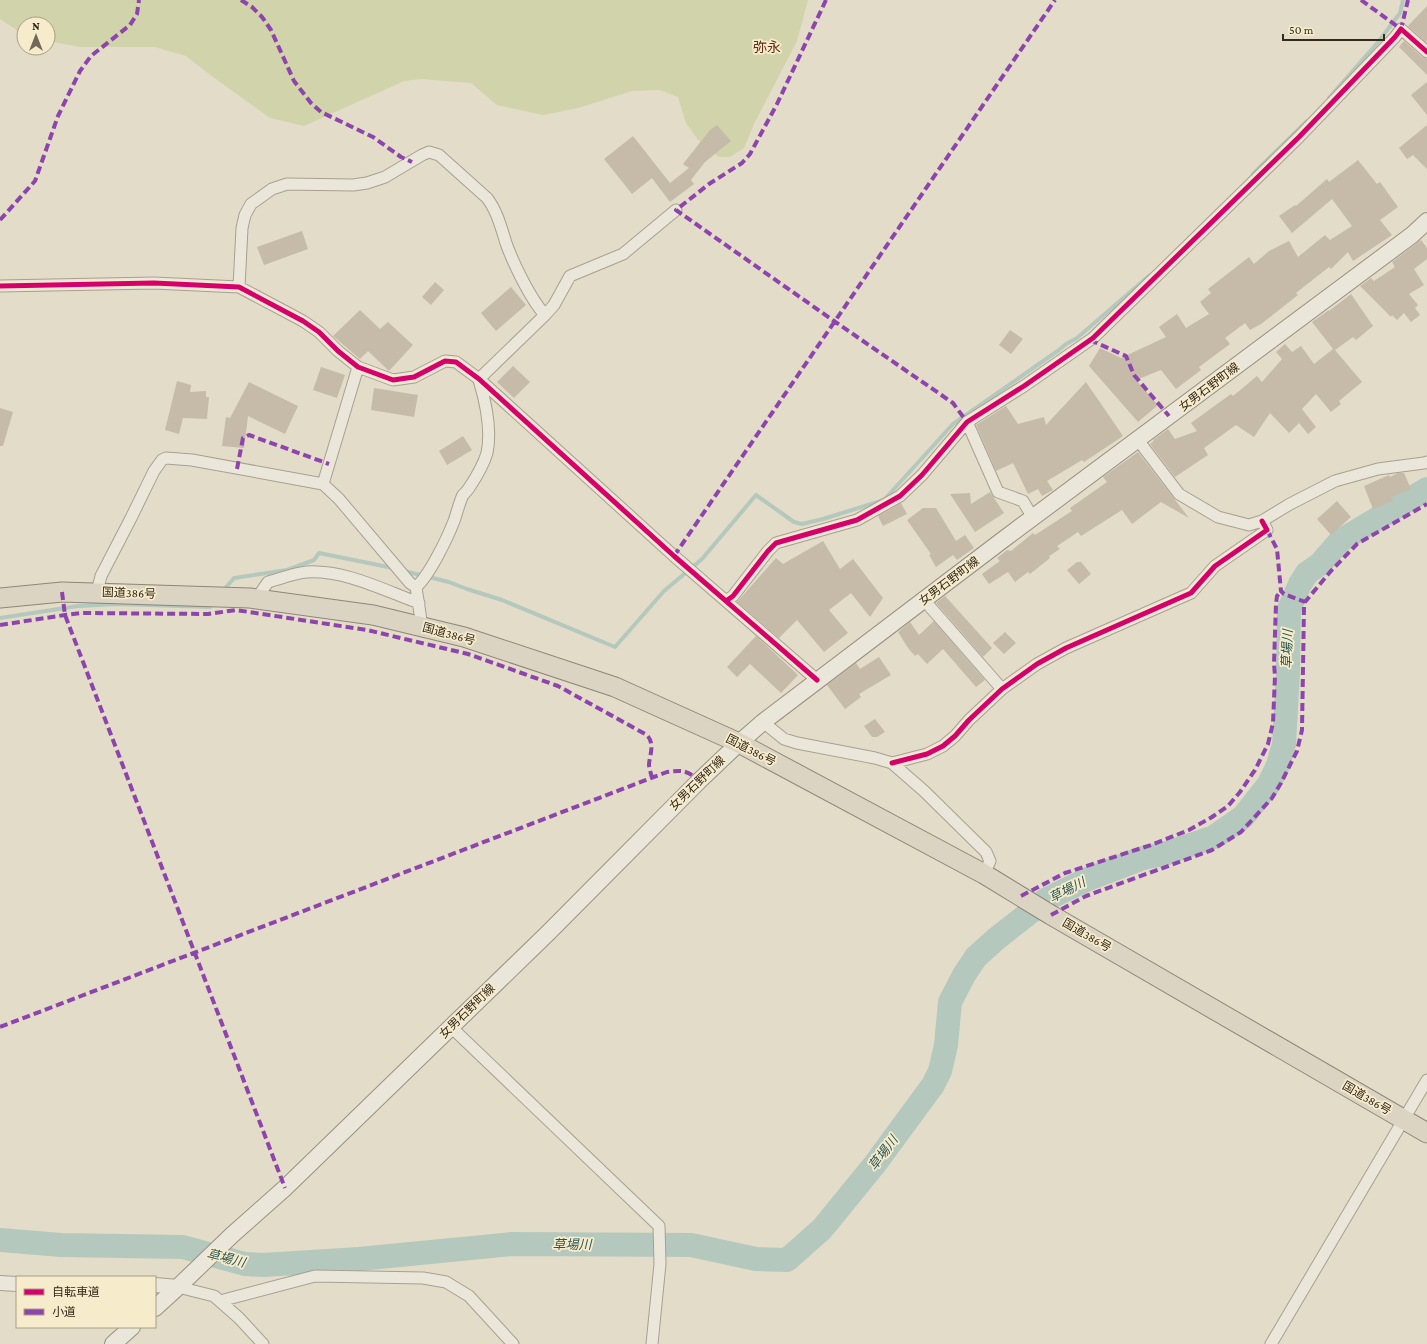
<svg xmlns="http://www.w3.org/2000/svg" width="1427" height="1344" font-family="'Crimson Pro','Noto Sans JP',serif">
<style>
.green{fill:#d1d3aa}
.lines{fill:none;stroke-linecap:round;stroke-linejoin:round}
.stream{stroke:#b5c8bd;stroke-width:4}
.river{stroke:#b5c8bd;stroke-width:24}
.building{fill:#c6baa9}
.minor-casing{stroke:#a7a092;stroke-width:13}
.tertiary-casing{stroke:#a7a092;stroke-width:16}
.secondary-casing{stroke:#979082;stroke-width:18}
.trunk-casing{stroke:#8d8679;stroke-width:21}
.minor{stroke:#ebe6da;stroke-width:11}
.tertiary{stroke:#ebe6da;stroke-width:14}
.secondary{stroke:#ebe6da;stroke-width:16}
.trunk{stroke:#dcd4c2;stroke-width:19}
.quiet{stroke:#8e44ad;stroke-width:4;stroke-dasharray:8 4;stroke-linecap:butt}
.cycleway-casing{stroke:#f6eccc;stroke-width:8}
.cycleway{stroke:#d6006c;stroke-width:5}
.labels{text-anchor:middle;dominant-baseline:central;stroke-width:3.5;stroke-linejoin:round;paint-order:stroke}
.street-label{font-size:12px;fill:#35291b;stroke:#f6eccc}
.water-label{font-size:13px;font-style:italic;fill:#2a5554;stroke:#f6eccc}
.quarter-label{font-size:14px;fill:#622c1a;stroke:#f6eccc}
</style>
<rect width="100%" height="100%" fill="#e3dcc8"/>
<!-- green -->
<path class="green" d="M0 0H808L797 41 754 124 744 148 730 157H719L698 140 686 123 678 97 660 90 632 91 578 108 543 115 497 105 471 83 421 79 404 81 304 126 270 118 209 74 186 56 155 47H81L48 41V24H24V35L0 19Z"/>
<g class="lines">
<!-- stream -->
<path class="stream" d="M1329 98 1379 41 1400 13 1403 0
M1253 174 1307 121
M404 571 449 582 467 589 502 600 615 647 664 591 702 559 756 495 794 522 802 524 823 519 884 500 953 424 1059 350 1066 344 1077 338 1150 275
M222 592 234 578 287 570 314 560 319 553 393 568
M0 618 78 606 118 604 210 607 213 603"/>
<!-- river -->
<path class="river" d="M0 1240 61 1245 183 1247 245 1264 263 1265 359 1259 512 1244 691 1245 756 1259 787 1260 822 1229 875 1164 933 1085 940 1071 946 1045 950 1002 964 975 976 957 996 939 1047 899 1088 879 1143 858 1164 854 1214 837 1243 817 1269 784 1278 765 1284 744 1288 673 1289 609 1300 584 1307 573 1320 564 1340 541 1427 489"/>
</g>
<!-- building -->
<path class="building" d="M1427 6V40L1426 42 1408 26Z
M1404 41 1422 57 1427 59V75L1399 47Z
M1427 82V115L1411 95Z
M717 125 731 141 705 162 691 180 694 184 670 202 652 178 632 194 604 159 633 136 670 183 689 168 683 164 710 130Z
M1427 125V169L1413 155 1407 159 1399 148Z
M1358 160 1377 184 1380 182 1398 207 1380 220 1392 235 1353 261 1348 252 1331 269 1329 267 1296 293 1298 295 1261 324 1250 330 1245 323 1225 338 1230 344 1199 367 1201 370 1176 389 1161 370 1136 380 1158 405 1138 422 1089 366 1100 348 1121 358 1166 337 1159 327 1177 314 1186 328 1209 314 1200 302 1211 293 1208 289 1249 257 1254 264 1269 251 1289 241 1298 257 1325 235 1330 240 1352 226 1332 199 1292 233 1279 216 1295 205 1296 206 1327 179 1329 182Z
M302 231 308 249 264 265 257 247Z
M1421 240 1427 248V259L1414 269 1424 285 1409 294 1418 305 1415 308 1420 315 1411 322 1404 313 1397 320 1392 315 1391 317 1360 286 1371 278 1374 281 1395 267 1392 262Z
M435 282 444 290 431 305 422 297Z
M511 287 526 305 496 331 481 313Z
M1351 294 1373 326 1356 340 1353 337 1335 350 1362 382 1339 401 1341 404 1331 412 1316 394 1302 409 1316 427 1308 434 1299 423 1289 433 1270 413 1254 437 1236 425 1204 448 1208 455 1175 477 1150 444 1154 441 1153 440 1168 429 1175 439 1197 431 1191 423 1231 394 1233 396 1257 376 1262 382 1282 359 1276 352 1285 344 1292 352 1301 346 1314 364 1333 349 1312 322 1329 310V311Z
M360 310 380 329 388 322 413 345 389 371 368 351 360 359 333 336Z
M1010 330 1023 339 1011 354 999 345Z
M513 366 530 382 514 398 497 382Z
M321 367 345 375 337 398 313 390Z
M177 381 191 385 190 392 206 391V397H209L207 419 183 418 179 434 165 430Z
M249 382 298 406 285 434 248 416 244 448 222 446 226 417 230 418Z
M1086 382 1123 436 1084 462 1082 460 1047 481 1053 490 1042 496 1038 489 1028 494 1013 463 996 471 976 425 1006 406 1018 424 1044 417 1046 425Z
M374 388 418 395 414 417 371 410Z
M0 408 13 412 3 446H0Z
M463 436 472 450 447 465 439 451Z
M1138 452 1189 518 1161 502 1132 524 1122 510 1081 536 1078 532 1057 546 1060 549 1049 556 1050 558 1030 574 1028 572 1015 582 1008 572 989 584 982 574 1000 561 997 558 1007 550 1011 551 1033 533 1035 535 1072 511 1070 508 1107 482 1103 477Z
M1398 473H1404L1411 489 1391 497 1393 501 1373 509 1364 486 1389 475 1390 477Z
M990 492 1004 513 975 532 950 494 970 493 971 504Z
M1337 501 1351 517 1331 535 1317 519Z
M901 503 907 514 883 526 878 516Z
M923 508H936L956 541 965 535 974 548 957 560 953 555 936 567 929 555 931 554 907 520Z
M823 541 840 569 853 559 883 598 870 617 851 593 829 610 848 633 824 652 797 620 779 638 737 602 776 558 783 564Z
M1077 562H1081L1091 574 1079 584 1067 570Z
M945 596 992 648 983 657 936 603Z
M934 621 985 680 976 687 943 649 927 664 918 654 915 656 908 648 898 632 910 622 919 635Z
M1005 632 1016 643 1004 654 993 643Z
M756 636 798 675 781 693 750 664 737 677 727 667Z
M879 657 891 675 859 694 861 697 845 709 827 685 856 663 860 669Z
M875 719 885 732 877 737H872L864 726Z"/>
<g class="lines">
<defs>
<path id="minor" d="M0 286 154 283 239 287 303 321 319 332 338 351 358 367 393 380 414 377 445 361 456 362 479 379 674 556 817 680
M239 287 242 228 245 215 251 204 272 189 287 184 353 185 367 183 385 177 422 155 429 152 439 155 487 198C497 211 501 227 506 243 513 263 531 300 545 315
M479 379 545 315 554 305 570 276 623 254 676 210
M967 422 998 492 1023 501 1033 518
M1138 440 1179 494 1218 517 1249 525 1262 521 1290 504 1335 481 1378 469 1424 463 1427 462
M323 484 339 499 410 583 416 587 422 627
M416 587C429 576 447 539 454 521 457 513 459 503 463 495 465 493 467 491 469 488 475 479 484 463 487 453 492 429 486 403 479 380
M97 592 101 576 131 518 154 471 162 460 166 458 192 460 323 484 358 367
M257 598 268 582C280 579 294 573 307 572 346 570 383 590 419 603
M924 600 1002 689
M726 601 733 596 768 551 776 543 857 520 900 496 922 475 967 422 1024 386 1093 338 1299 137 1395 37 1401 29 1427 52
M763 722 784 739 797 743 875 758 892 763 924 791 986 852 990 861 984 874
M892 763 927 754 943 746 955 736 969 720 1002 689 1037 664 1066 648 1191 593 1215 566 1267 530 1262 521
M451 1027 659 1226 660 1264 652 1344
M178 1287 214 1296 239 1318 263 1344
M220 1301 315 1276 423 1278 446 1282 469 1296 513 1344
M1271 1344 1427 1080"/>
<path id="tertiary" d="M0 1283 17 1284
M155 1285 178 1287"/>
<path id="secondary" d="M155 1308 178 1287 232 1235 285 1188 548 933 699 781 739 743 763 722 1004 539 1412 235 1427 221
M113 1344 132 1327"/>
<path id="trunk" d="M0 598 62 592 250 598 373 615 464 637 615 687 739 743 984 874 1051 915 1427 1133"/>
</defs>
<!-- minor casing -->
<use href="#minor" class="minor-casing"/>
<!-- tertiary casing -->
<use href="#tertiary" class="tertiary-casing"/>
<!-- secondary casing -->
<use href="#secondary" class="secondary-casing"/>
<!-- trunk casing -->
<use href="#trunk" class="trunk-casing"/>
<!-- minor -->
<use href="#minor" class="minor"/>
<!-- tertiary -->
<use href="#tertiary" class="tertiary"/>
<!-- secondary -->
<use href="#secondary" class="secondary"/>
<!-- trunk -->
<use href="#trunk" class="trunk"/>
<!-- quiet -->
<path class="quiet" d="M241 0 252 7 262 17 271 30 294 81 311 103 321 112 373 137 401 157 412 162
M826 0 777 104 750 154 742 163 709 184 676 210 834 321 953 403 967 422
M1361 0 1401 29 1408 0
M0 220 35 181 58 116 80 71 91 56 130 25 137 14 139 0
M1090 340 1126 356 1134 375 1169 416
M237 469 243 438 249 435 329 464
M1267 530 1277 549 1281 591 1284 594 1305 602
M674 556 1055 0
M62 592 65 615 285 1188
M0 625 65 615 82 613 208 614 236 610 367 630 468 654 558 686 647 735C655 744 650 754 649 764 649 769 651 773 652 778
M1021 896 1065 873 1151 845 1189 830 1212 817 1228 806 1240 792 1255 770 1268 744 1273 723 1275 676 1274 664 1276 604 1277 596 1281 591
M1051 915 1086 896 1212 850 1241 832 1272 798 1281 783 1297 751 1302 730 1304 606 1305 602 1330 572 1357 544 1427 504
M0 1027 667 772C682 770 688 770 699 781"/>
<defs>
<path id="cycleway" d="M0 286 154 283 239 287 303 321 319 332 338 351 358 367 393 380 414 377 445 361 456 362 479 379 674 556 817 680
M726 601 733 596 768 551 776 543 857 520 900 496 922 475 967 422 1024 386 1093 338 1299 137 1395 37 1401 29 1427 52
M892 763 927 754 943 746 955 736 969 720 1002 689 1037 664 1066 648 1191 593 1215 566 1267 530 1262 521"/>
</defs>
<!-- cycleway casing -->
<use href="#cycleway" class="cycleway-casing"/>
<!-- cycleway -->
<use href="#cycleway" class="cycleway"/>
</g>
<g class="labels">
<!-- street labels -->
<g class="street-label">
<text transform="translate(1209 387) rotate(-37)">女男石野町線</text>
<text transform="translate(949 581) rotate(-37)">女男石野町線</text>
<text transform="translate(129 593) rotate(2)">国道386号</text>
<text transform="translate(449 634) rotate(15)">国道386号</text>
<text transform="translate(751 750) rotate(27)">国道386号</text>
<text transform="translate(697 783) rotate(-44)">女男石野町線</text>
<text transform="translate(1087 935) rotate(30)">国道386号</text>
<text transform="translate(467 1011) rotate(-44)">女男石野町線</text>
<text transform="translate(1367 1098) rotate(30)">国道386号</text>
</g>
<!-- water labels -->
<g class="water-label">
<text transform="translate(1287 649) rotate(-88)">草場川</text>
<text transform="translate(1067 890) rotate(-27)">草場川</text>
<text transform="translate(883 1153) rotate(-53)">草場川</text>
<text x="572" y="1244">草場川</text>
<text transform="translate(226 1258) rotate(14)">草場川</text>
</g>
<!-- quarter labels -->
<g class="quarter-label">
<text x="767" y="47">弥永</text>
</g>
</g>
<!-- legend -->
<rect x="16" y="1276" width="140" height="52" fill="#f6eccc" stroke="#a99e85"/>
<rect x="24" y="1289" width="20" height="6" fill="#d6006c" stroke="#a99e85"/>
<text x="52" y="1296" font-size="12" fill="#35291b">自転車道</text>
<rect x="24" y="1309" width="20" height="6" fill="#8e44ad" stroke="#a99e85"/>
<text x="52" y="1316" font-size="12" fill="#35291b">小道</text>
<!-- north arrow -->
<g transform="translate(36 36)"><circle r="19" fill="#f6eccc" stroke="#a99e85"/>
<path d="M0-3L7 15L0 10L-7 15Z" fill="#726858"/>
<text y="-6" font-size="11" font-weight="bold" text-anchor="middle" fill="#35291b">N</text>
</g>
<!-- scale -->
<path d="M1283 34v6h101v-6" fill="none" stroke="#35291b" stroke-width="2"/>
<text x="1289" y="34" font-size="12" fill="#35291b" stroke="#f6eccc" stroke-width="3" paint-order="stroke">50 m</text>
</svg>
